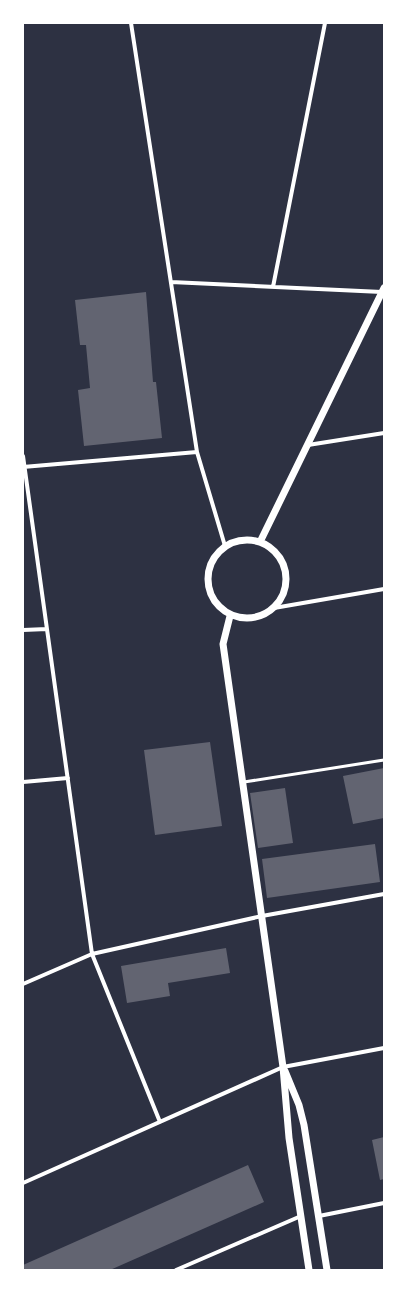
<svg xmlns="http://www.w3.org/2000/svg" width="407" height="1293" font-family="Bitter,serif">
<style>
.building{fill:#626471}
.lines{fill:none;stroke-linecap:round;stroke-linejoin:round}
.service{stroke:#fff;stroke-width:3}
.minor{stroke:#fff;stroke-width:4}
.tertiary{stroke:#fff;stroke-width:7}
</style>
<rect width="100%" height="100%" fill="#2d3142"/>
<!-- building -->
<path class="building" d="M146 292 153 382H156L162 438 84 446 78 390 90 388 86 345H80L75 300Z
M210 742 222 826 155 835 144 750Z
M384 768V818L353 824 343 776Z
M285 788 293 843 258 848 250 793Z
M375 844 380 882 267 898 262 859Z
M226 948 230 973 168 983 170 996 127 1003 121 966Z
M384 1137V1179L380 1180 372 1140Z
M248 1165 264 1202 110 1270H23V1265Z"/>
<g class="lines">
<!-- service -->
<path class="service" d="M244 782 384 760"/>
<!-- minor -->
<path class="minor" d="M131 23 197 452 225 546
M171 282 382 292
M273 287 325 23
M308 445 384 433
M23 456 92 954 160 1122
M23 467 197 452
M274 608 384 589
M23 630 47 629
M23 782 68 778
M23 984 92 954 262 916 384 894
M23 1183 283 1067 384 1048
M319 1216 384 1203
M176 1270 301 1216"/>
<!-- tertiary -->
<path class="tertiary" d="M208 579a39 39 0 1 1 78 0a39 39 0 1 1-78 0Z
M260 542 384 288
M230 616 223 644 283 1067 289 1138 309 1270
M285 1071 299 1105 304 1125 327 1270"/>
</g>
<!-- border -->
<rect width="407" height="1293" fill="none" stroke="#ffffff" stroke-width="48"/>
</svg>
